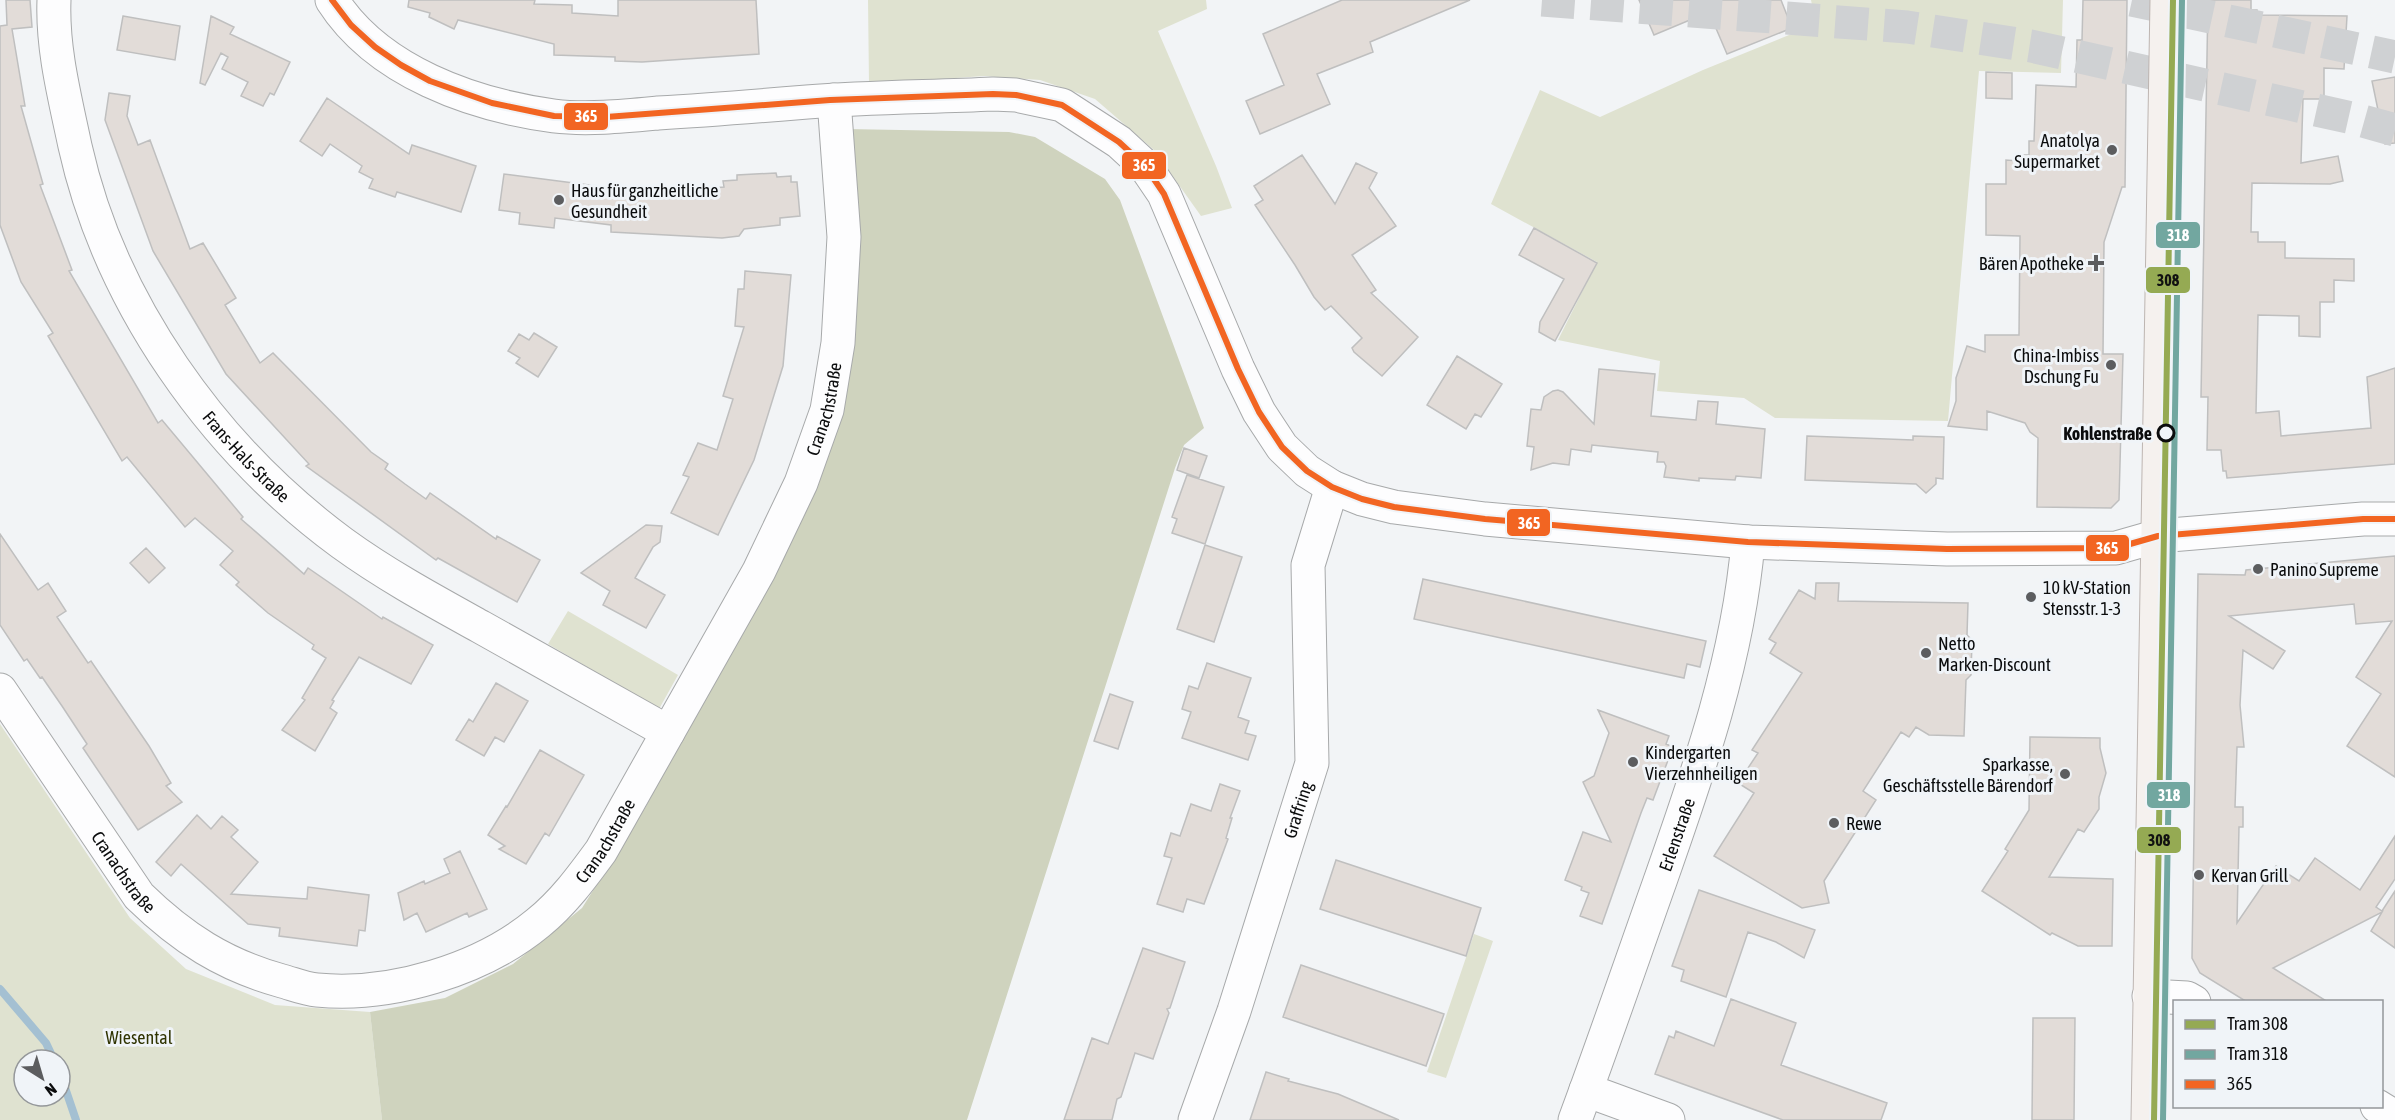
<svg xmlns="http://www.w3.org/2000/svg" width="2395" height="1120" font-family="'Asap Condensed',sans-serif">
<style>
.green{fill:#dfe2d0;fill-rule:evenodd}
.forest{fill:#cfd3be}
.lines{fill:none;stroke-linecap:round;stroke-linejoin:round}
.stream{stroke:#a4c0d2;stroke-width:8}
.building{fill:#e2dcd8;stroke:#bfbfbf;stroke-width:1.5}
.highway-tunnel{stroke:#cfd1d3;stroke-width:33;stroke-dasharray:33 16;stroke-linecap:butt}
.minor-casing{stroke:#a7a9aa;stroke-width:35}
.major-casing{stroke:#bdb5b1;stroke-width:35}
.minor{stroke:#fdfdfe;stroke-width:33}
.major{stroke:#f5f1ee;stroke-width:33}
.bus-1-casing{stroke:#f0f4f8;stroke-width:10}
.bus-1{stroke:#f26522;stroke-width:6}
.tram-1-casing{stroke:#f0f4f8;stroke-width:10}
.tram-2-casing{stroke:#f0f4f8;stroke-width:10}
.tram-1{stroke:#95aa53;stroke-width:6}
.tram-2{stroke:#72a7a0;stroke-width:6}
.poi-dot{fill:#5c5d5f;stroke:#f0f4f8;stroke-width:2}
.stop-dot{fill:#f0f4f8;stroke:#0b0c0d;stroke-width:3}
.labels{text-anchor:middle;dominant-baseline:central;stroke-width:6;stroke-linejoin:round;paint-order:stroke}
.poi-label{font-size:18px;fill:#0b0c0d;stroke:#f0f4f8;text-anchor:start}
.street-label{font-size:18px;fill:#0b0c0d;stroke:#f0f4f8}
.stop-label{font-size:18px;font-weight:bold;fill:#0b0c0d;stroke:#f0f4f8;text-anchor:end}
.park-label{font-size:18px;fill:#303402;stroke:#f0f4f8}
.line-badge{stroke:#f0f4f8;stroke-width:2}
.badge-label{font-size:16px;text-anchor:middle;font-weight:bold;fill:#fff}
.pale-badge-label{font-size:16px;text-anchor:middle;font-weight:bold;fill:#111}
</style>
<rect width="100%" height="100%" fill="#f2f4f6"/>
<!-- green -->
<path class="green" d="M868 0H1206L1207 9 1158 31 1216 166 1232 208 1201 216 1154 150 1095 99 1040 80 984 76 869 84Z
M1811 0H2063L2061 73 1979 71 1948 421 1775 418 1744 398 1657 391 1660 361 1558 340 1597 262 1491 204 1540 90 1600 117 1703 70 1816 24Z
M568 611 678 675 659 709 548 644Z
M0 724 130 918 186 969 275 1005 370 1012 382 1120H0ZM24 1060H60V1096H24Z
M1474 934 1493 941 1446 1078 1427 1072Z"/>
<!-- forest -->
<path class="forest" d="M846 129 1009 132 1035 137 1105 179 1120 200 1204 428 1184 445 1175 468 967 1120H382L370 1012 445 998 513 964 582 908 645 808 762 588 838 418Z"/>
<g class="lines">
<!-- stream -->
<path class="stream" d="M0 989 46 1043 54 1060
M60 1073 76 1120"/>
</g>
<!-- building -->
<path class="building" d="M6 0H30L32 27 12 29 25 106H21L43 184 40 185 72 270 69 271 158 423 162 420 243 517 241 519 304 574 308 568 382 619 383 617 433 645 411 684 359 657 332 700 334 701 330 708 337 713 315 751 282 730 305 700 302 698 326 658 312 649 314 645 268 613 236 585 239 582 220 565 233 551 195 518 185 527 127 457 122 461 48 336 53 333 21 282 0 225V26L7 25Z
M409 0H535L534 4 572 5V13L618 16V0H756L759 54 642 62 615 61V57L554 55V44L458 20 454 29 429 17 430 13 408 7Z
M1342 0H1470L1370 42 1373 52 1317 74 1330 104 1260 134 1246 101 1284 85 1263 34Z
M1639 0H1781L1792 28 1727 54 1709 12 1654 35Z
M2083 0H2127L2125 187H2122L2104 242 2103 354H2123L2119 500 2111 508 2037 507 2038 438 2030 432 2025 423 1987 411V430L1948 426 1956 401V378L1967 346 1985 352V335H2019L2020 236 1986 235V184H2006V160L2018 161V155H2029V141H2034L2036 85 2076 87 2077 40H2082Z
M2208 0H2251V10H2257V15L2347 16 2344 69 2324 68V99H2303L2301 163 2338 156 2343 181 2330 184 2252 183 2251 232H2258V242H2285V258L2354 259V281L2334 280V302H2320V337L2299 336V316L2258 315 2256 413 2279 411 2281 436 2371 428 2367 377 2395 368V464L2227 478 2226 471H2223L2221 450H2207L2208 397H2201Z
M123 16 180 26 175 60 117 50Z
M211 16 234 27 230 34 290 62 274 95 270 93 263 106 241 96 248 82 222 69 228 57 221 53 205 85 200 83Z
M1986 72 2012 73V99L1986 98Z
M2395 77V143L2385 144 2372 81Z
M109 93 130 96 127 116 138 145 150 140 190 249 203 243 236 298 225 305 260 363 273 353 371 452 388 464 385 469 405 484 426 499 430 493 496 539 497 536 540 560 517 602 438 558 436 560 306 466 309 464 226 374 153 251 105 120Z
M327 98 409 154 412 145 476 166 461 212 397 192 395 197 369 188 373 179 359 172 362 166 330 144 322 156 300 141Z
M1302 155 1335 204 1356 163 1377 173 1369 188 1396 226 1352 255 1376 290 1371 293 1418 337 1382 376 1354 352 1352 348 1362 338 1331 306 1325 310 1314 297 1295 265 1255 205 1263 200 1254 186Z
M776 173 777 177 791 176V182H797L800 216 780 218V225L744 229 739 236 722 238 611 232V225L555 218 554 228 519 224 520 213 499 210 504 174 597 186 701 189 724 187 723 181 737 180V175Z
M1534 228 1597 263 1555 341 1539 332 1540 322 1564 279 1519 255Z
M745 271 791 275 783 366 754 460 718 535 671 513 689 477 683 475 698 443 717 450 733 399 723 396 744 327 735 326 738 289H744Z
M534 333 557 347 538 377 516 363 520 358 508 351 519 334 529 340Z
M1457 356 1502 384 1481 417 1475 414 1466 429 1427 405Z
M1599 369 1655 374 1651 416 1696 420 1698 401 1718 402 1716 424 1765 429 1761 478 1736 476 1735 480 1699 478V481L1664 477 1666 466 1664 462H1657L1658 452 1592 445 1591 452 1571 449 1569 465 1553 463 1531 470 1534 447 1527 446 1531 409 1541 410 1544 397 1553 391 1558 390 1563 392 1594 424Z
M1807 436 1913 440V436L1944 437 1943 479 1936 478V484L1926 493 1916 484 1805 480Z
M1184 448 1207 456 1199 478 1177 470Z
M1187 475 1224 487 1205 544 1172 533 1177 519 1172 517Z
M646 525 662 526 660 542 653 547 635 578 665 595 646 628 603 605 610 591 581 573Z
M0 534 38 590 48 583 66 611 57 617 88 663 91 661 149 746 171 783 166 786 182 802 138 830 83 748 87 744 62 706 42 677 40 678 27 659 24 661 0 625Z
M1205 545 1242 557 1214 642 1177 629Z
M146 548 165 568 149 583 130 563Z
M2395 556V777L2347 746 2381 694 2356 677 2392 621 2356 624 2354 604 2229 616 2285 651 2273 669 2243 650 2240 705 2244 747H2237L2235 807H2243V827H2239L2237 923 2276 866 2299 881 2315 858 2360 890 2395 836V879L2376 907 2382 911 2395 891V948L2371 931 2382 912 2273 968 2328 1002H2247L2200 973 2192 958 2198 574 2245 575 2246 570Z
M1423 579 1706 641 1700 667 1687 664 1684 678 1414 619Z
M1816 583H1839L1838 601 1968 603 1967 635 1972 640 1971 675 1966 680 1964 736 1929 735 1916 727 1909 737 1901 732 1863 791 1876 800 1824 881 1829 903 1802 908 1714 856 1754 793 1738 783 1758 753 1752 750 1802 673 1770 653 1776 643 1769 639 1799 590 1815 599Z
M1207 663 1251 678 1238 717 1249 721 1245 733 1256 736 1248 760 1182 738 1191 712 1182 709 1189 686 1198 689Z
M496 683 528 701 504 742 495 737 484 756 456 740 469 719 473 722Z
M1110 694 1133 702 1118 749 1094 741Z
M1598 710 1669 736 1666 744 1673 747 1653 800 1647 798 1641 813 1602 924 1580 916 1589 893 1581 890 1582 887 1565 880 1583 832 1611 842 1583 782 1594 776 1609 733Z
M2030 737 2100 738V748L2106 773 2099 797V809L2084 832 2078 829 2049 877 2113 879 2112 946H2078L2052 933 2050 935 1982 891 2008 851 2005 849 2029 810Z
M540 750 584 775 549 836 545 833 526 864 499 849 505 846 488 835 506 806 507 807Z
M1220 784 1240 791 1230 818H1232L1226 838 1228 839 1204 904 1187 899 1183 912 1157 904 1172 858 1164 856 1171 833 1180 836 1191 804 1211 811Z
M197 815 211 829 222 816 238 830 231 837 258 862 231 894 307 899 308 887 369 895 365 931 359 930 357 946 279 936 280 928 248 924 181 864 171 876 156 862Z
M460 851 487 909 469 917 467 913 426 932 417 913 404 920 398 893 424 881 425 884 450 873 444 859Z
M1336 860 1481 908 1466 956 1320 909Z
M1699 890 1815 930 1804 958 1776 942 1748 932 1726 997 1681 981 1684 970 1672 966Z
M1143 948 1185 962 1170 1008 1167 1009 1169 1013 1153 1059 1135 1053 1121 1097 1117 1099 1112 1120H1064L1092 1038 1108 1044Z
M1301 965 1444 1014 1426 1066 1283 1017Z
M1731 999 1796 1023 1781 1065 1887 1103 1881 1120H1783L1655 1074 1669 1036 1674 1038 1676 1031 1714 1046Z
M2033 1018H2075L2074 1120H2032Z
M1266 1072 1289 1079 1288 1081 1338 1094 1399 1120H1250Z"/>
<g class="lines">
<!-- highway-tunnel -->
<path class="highway-tunnel" d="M1542 0 1907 27 2031 46 2352 118 2395 130
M2132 0 2395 57"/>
<defs>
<g id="minor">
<path id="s1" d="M54 0C52 49 65 98 75 146 110 303 213 448 342 543 386 575 434 601 481 627 544 662 606 697 668 732"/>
<path d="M332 0C378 72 473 105 554 116 587 120 626 116 658 113 708 110 758 106 807 102 869 97 931 97 993 94L1016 95 1062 105 1119 142 1145 166 1164 194 1238 369 1259 412 1282 447 1307 471 1332 487 1362 499 1394 507 1485 519 1748 542 1947 549 2116 548 2158 536 2363 519H2395"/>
<path id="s2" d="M0 690 139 896C182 938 224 965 282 981 293 984 305 989 317 990 391 997 481 970 538 923 563 903 582 877 601 851L759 571 801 483 827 410 838 343 844 237 834 100"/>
<path d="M2149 996 2187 998 2194 1002"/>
<path d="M1586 1090 1668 1120"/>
<path d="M2377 1106 2395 1117"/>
<path id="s3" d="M1195 1120 1234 1011 1312 763 1308 565 1332 487"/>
<path id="s4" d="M1575 1120C1604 1042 1631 963 1659 884 1698 773 1738 661 1748 542"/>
</g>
<path id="major" d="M2148 1120 2167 0"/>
</defs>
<!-- minor casing -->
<use href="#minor" class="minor-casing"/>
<!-- major casing -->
<use href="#major" class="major-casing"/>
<!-- minor -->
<use href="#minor" class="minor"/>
<!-- major -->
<use href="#major" class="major"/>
<defs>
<path id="bus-1" d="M332 0 351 25 375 47 401 65 430 81 492 103 554 116 606 117 830 100 993 94 1016 95 1062 105 1119 142 1145 166 1164 194 1238 369 1259 412 1282 447 1307 471 1332 487 1362 499 1394 507 1485 519 1748 542 1947 549 2116 548 2158 536 2363 519H2395"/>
</defs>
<!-- bus-1 casing -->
<use href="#bus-1" class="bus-1-casing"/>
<!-- bus-1 -->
<use href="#bus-1" class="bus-1"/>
<defs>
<path id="tram-1" d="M2154 1120 2173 0"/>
<path id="tram-2" d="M2163 1120 2182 0"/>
</defs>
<!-- tram-1 casing -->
<use href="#tram-1" class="tram-1-casing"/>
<!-- tram-2 casing -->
<use href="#tram-2" class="tram-2-casing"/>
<!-- tram-1 -->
<use href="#tram-1" class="tram-1"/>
<!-- tram-2 -->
<use href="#tram-2" class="tram-2"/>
</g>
<!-- markers -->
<g class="poi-dot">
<circle cx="2112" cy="150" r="6"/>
<circle cx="559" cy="200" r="6"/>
<path d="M2093 254h6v6h6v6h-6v6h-6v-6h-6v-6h6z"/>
<circle cx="2111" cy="365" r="6"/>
<circle cx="2258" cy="569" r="6"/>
<circle cx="2031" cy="597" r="6"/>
<circle cx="1926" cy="653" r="6"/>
<circle cx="1633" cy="762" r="6"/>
<circle cx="2065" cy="774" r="6"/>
<circle cx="1834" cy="823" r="6"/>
<circle cx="2199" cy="875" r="6"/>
</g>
<circle class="stop-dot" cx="2166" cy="433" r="8"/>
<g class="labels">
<!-- poi labels -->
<g class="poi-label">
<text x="2100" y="140" text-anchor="end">Anatolya<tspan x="2100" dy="21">Supermarket</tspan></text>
<text x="571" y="190">Haus für ganzheitliche<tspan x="571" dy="21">Gesundheit</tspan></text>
<text x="2084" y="263" text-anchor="end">Bären Apotheke</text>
<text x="2099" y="355" text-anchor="end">China-Imbiss<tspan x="2099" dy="21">Dschung Fu</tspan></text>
<text x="2270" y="569">Panino Supreme</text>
<text x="2043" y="587">10 kV-Station<tspan x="2043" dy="21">Stensstr. 1-3</tspan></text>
<text x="1938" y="643">Netto<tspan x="1938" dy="21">Marken-Discount</tspan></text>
<text x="1645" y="752">Kindergarten<tspan x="1645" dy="21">Vierzehnheiligen</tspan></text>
<text x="2053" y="764" text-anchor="end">Sparkasse,<tspan x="2053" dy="21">Geschäftsstelle Bärendorf</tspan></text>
<text x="1846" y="823">Rewe</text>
<text x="2211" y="875">Kervan Grill</text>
</g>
<!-- street labels -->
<g class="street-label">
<text stroke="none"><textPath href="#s2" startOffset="1282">Cranachstraße</textPath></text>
<text stroke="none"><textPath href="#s1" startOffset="507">Frans-Hals-Straße</textPath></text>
<text stroke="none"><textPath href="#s3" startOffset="327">Graffring</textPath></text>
<text stroke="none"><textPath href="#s4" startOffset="303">Erlenstraße</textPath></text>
<text stroke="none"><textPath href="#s2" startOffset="796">Cranachstraße</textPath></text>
<text stroke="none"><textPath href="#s2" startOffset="220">Cranachstraße</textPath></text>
</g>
<!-- stop labels -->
<g class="stop-label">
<text x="2152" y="433">Kohlenstraße</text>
</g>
<!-- park labels -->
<g class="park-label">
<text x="139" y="1037">Wiesental</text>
</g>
</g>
<g class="line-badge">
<rect x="563" y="102" width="46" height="29" rx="6" fill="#f26522"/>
<rect x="1121" y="151" width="46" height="29" rx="6" fill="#f26522"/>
<rect x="2155" y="221" width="46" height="28" rx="6" fill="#72a7a0"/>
<rect x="2145" y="266" width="46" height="28" rx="6" fill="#95aa53"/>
<rect x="1506" y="508" width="45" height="29" rx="6" fill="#f26522"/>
<rect x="2085" y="534" width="45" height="28" rx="6" fill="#f26522"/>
<rect x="2146" y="781" width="45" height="28" rx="6" fill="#72a7a0"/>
<rect x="2136" y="826" width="46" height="28" rx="6" fill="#95aa53"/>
</g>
<g class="badge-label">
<text x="586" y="122">365</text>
<text x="1144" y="171">365</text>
<text x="2178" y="241">318</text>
<text x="1529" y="529">365</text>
<text x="2107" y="554">365</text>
<text x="2169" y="801">318</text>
</g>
<g class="pale-badge-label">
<text x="2168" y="286">308</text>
<text x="2159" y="846">308</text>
</g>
<!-- legend -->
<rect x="2173" y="1000" width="210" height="108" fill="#f0f4f8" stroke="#94979a" stroke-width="1.5"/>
<rect x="2185" y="1020" width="30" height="9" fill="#95aa53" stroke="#94979a" stroke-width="1.5"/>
<text x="2227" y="1030" font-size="18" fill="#0b0c0d">Tram 308</text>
<rect x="2185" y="1050" width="30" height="9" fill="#72a7a0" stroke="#94979a" stroke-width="1.5"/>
<text x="2227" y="1060" font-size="18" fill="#0b0c0d">Tram 318</text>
<rect x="2185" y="1080" width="30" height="9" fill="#f26522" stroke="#94979a" stroke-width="1.5"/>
<text x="2227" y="1090" font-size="18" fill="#0b0c0d">365</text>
<!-- north arrow -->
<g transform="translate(42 1078) rotate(143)"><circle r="28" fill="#f0f4f8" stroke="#94979a" stroke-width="1.5"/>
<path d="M0-4.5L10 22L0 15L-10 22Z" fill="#5c5d5f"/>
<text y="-9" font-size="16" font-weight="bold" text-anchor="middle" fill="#0b0c0d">N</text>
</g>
</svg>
